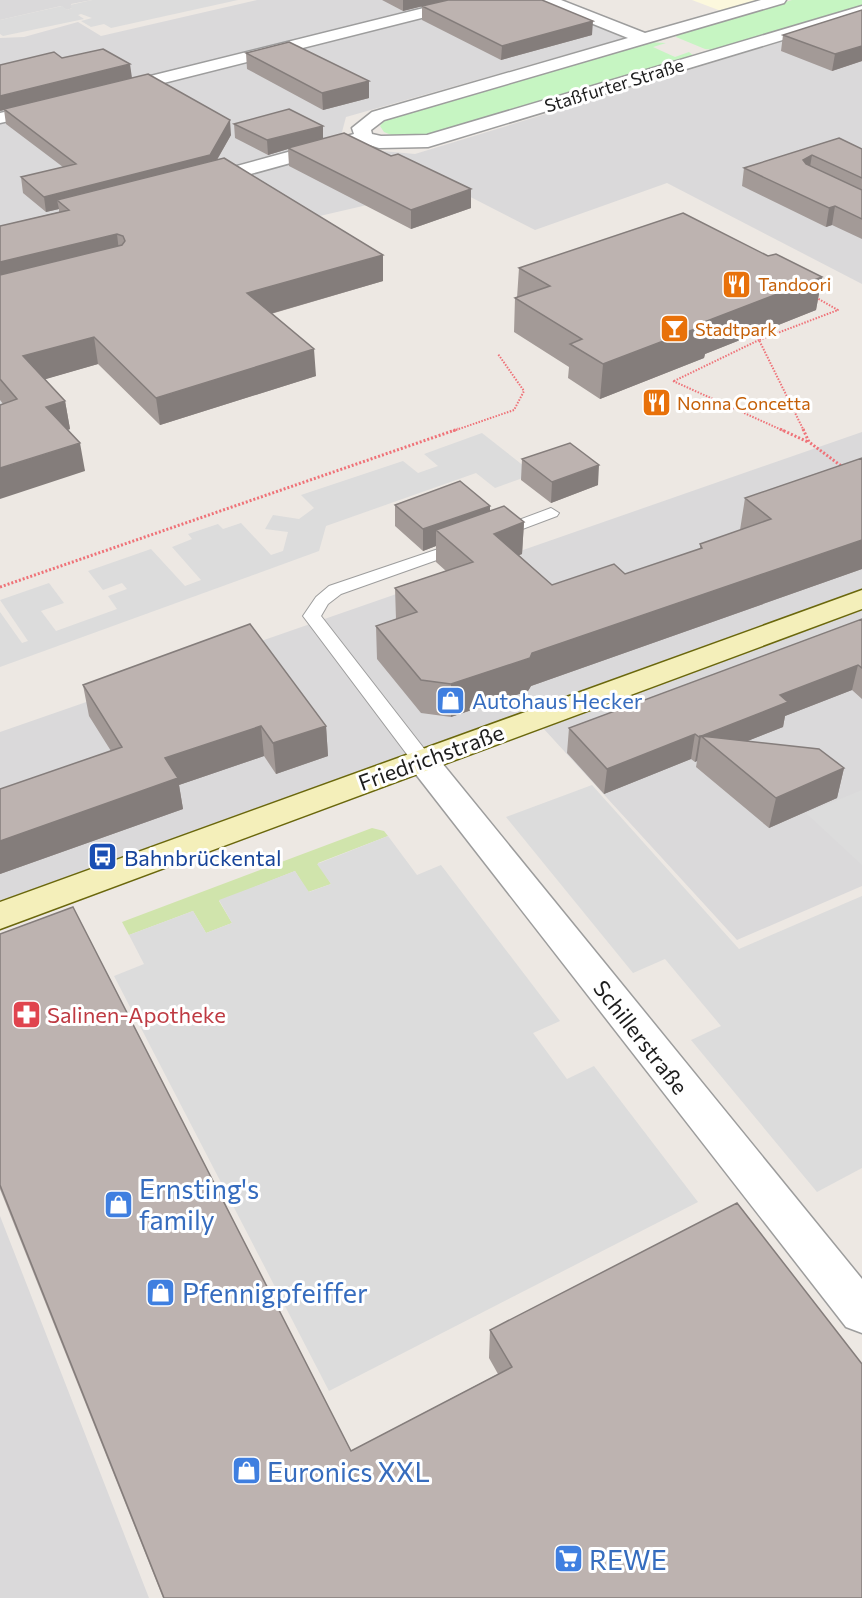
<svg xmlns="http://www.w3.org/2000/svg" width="862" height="1598" font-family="Commissioner,sans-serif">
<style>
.residential{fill:#dad9da}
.education{fill:#fcf8dd}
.grass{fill:#d0e4ac}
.park{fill:#c6f5c2}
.parking{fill:#dcdcdc}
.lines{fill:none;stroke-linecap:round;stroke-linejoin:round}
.lane-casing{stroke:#9d9d9d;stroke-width:2}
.street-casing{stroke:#9d9d9d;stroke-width:3}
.secondary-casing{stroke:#6a670c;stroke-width:3}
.path-far1{stroke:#ef7278;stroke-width:2;stroke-dasharray:1.5 1.5;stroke-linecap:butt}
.path{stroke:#ef7278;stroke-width:3;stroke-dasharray:2 2;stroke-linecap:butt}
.lane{fill:#fff;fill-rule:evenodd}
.street{fill:#fff;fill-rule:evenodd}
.secondary{fill:#f4efba;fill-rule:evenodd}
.wall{fill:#a39a97}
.shaded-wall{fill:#847d7b}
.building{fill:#bdb3b0;stroke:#847d7b;stroke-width:1.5}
.labels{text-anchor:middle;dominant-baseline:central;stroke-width:6;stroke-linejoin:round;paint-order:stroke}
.far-street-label{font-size:18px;fill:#1c1c1c;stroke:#fff}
.far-food-label{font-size:18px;fill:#c56008;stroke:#fff;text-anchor:start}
.shop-label{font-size:22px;fill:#366cbe;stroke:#fff;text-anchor:start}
.street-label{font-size:22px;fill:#1c1c1c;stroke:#fff}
.transit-label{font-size:22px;fill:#164399;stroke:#fff;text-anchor:start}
.health-label{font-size:22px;fill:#be3a42;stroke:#fff;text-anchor:start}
.near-shop-label{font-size:27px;fill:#366cbe;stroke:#fff;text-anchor:start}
</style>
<rect width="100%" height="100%" fill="#ede8e3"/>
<!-- residential -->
<path class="residential" d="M0 0H92L71 4 72 8 67 10 61 6 0 20Z
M257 0H531L624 38 346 117 338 147 415 154 862 17V284L667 183 535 230 449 186 36 282 0 439V38L24 37 78 22 101 36Z
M862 432V591L0 908V732Z
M862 610V886L737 940 543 728Z
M0 1216 149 1598H0Z"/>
<!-- education -->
<path class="education" d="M692 0H761L721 11Z"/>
<!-- grass -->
<path class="grass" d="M372 828 384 831 388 836 318 863 331 884 308 892 295 871 219 901 232 923 206 933 193 911 129 935 122 922Z"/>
<!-- park -->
<path class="park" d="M792 0H862V7L715 50 705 49 676 37 678 33Z
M647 42 666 43 653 47 675 57 689 52 694 56 441 135 394 136 384 132 380 126 385 119Z"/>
<!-- parking -->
<path class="parking" d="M92 0H238L111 28 104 24 91 27 81 21 92 18 81 14 78 15 84 19 3 36 0 34V20L62 6 67 10 72 8 70 5Z
M482 433 534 474 495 488 476 473 326 526 319 551 0 667V612L22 643 28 641 0 600 49 583 64 603 41 611 56 631 117 609 108 596 127 589 122 583 103 590 88 571 151 549 185 586 201 580 172 547 192 539 188 534 218 524 223 529 241 523 271 555 283 551 288 532 265 529 273 515 299 519 314 508 301 495 403 461 418 473 438 466 424 454Z
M592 785 739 949 862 896V1168L817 1192 691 1040 721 1026 665 959 633 973 506 817Z
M862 790V865L806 813Z
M388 836 417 875 441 865 560 1021 533 1033 567 1079 594 1066 698 1202 329 1391 114 976 144 964 129 935 193 911 206 933 232 923 219 900 295 871 309 892 331 884 317 864Z"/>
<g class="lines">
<defs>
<path id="lane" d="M551 508 559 513 557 516 504 536H492L490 533 492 530Z
M459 542 467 547 465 550 341 594 328 604 321 616 429 755 432 760 429 765 422 766 415 765 303 616 316 597 329 586Z"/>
<path id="street" d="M456 0H483L481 3 116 95 110 94 107 90 110 86Z
M539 0H561L645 33 761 0H786L784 3 384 120 371 130 372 134 381 136 427 135 862 6V16L428 147 379 148 363 143 200 188 193 186 190 182 193 178 354 134 352 128 372 112 628 38 541 3Z
M48 102 54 103 57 107 54 111 0 123V113Z
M422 749 433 752 862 1279V1333L846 1327 411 768 406 760 411 752Z"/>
<path id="secondary" d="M862 590V609L0 929V902Z"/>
</defs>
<!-- lane casing -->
<use href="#lane" class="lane-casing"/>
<!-- street casing -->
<use href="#street" class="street-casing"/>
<!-- secondary casing -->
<use href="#secondary" class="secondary-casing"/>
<!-- path-far1 -->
<path class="path-far1" d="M673 381 784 431
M674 381 759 340
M453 431 514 410 524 391 498 354
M804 431 759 340 838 310 815 297"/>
<!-- path -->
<path class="path" d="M780 429 808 442
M803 429 809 442 844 468
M0 587 458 429"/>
<!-- lane -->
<use href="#lane" class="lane"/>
<!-- street -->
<use href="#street" class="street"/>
<!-- secondary -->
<use href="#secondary" class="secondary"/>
</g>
<!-- wall -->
<path class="wall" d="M382 0H447L403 11Z
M422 6 592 35 501 60 422 20Z
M862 10V61L832 71 781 51 783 35Z
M246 53 369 98 323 110 247 69Z
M62 58 132 78 231 135 217 160 383 281 271 314 316 376 160 425 98 364 45 379 65 401 70 429 68 430 85 471 3 404 0 400V226L59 212V209L46 212 23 193 21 177 63 167 6 124 4 110 0 111Z
M234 124 323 138 391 156 471 189V208L411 229 289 166 288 149 268 155 235 138Z
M839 138 862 149V239L832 225 826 227 742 186 744 168Z
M768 256 822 277 816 310 705 354 704 358 600 399 568 378 569 367 514 332 515 298H517L519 268Z
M862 458V569L531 686 528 691 451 717 421 713 377 659 376 626 396 619 395 588 446 571 436 562V546L423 551 395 526V505L490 511 524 522 522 554 519 555 552 585 625 574 700 549V544L740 530 745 498Z
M522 459 598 485 551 503 521 480Z
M862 619V699L852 690 785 716 783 727 747 741 844 768 837 798 769 828 696 767 697 761 695 762 691 759 604 794 567 753 569 728Z
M83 685 326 726 328 756 276 774 264 756 179 785 183 809 0 874V789L111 751 89 716Z
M0 934 351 1451 498 1374 489 1358 490 1330 862 1598H163L0 1189Z"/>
<!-- shaded-wall -->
<path class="shaded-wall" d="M403 0H447L403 11Z
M593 21 592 35 501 60 502 46Z
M862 46V61L832 71 835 54Z
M130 64 132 78 0 111V96Z
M369 81V98L323 110 322 93Z
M230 120 231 135 211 170 57 200 59 209 46 212 44 197Z
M323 126V140L288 148V149L268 155 267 140Z
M812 155 809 173 803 160Z
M471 189V208L411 229V210Z
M835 206 832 225 826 227 829 208Z
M117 234 120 260 0 290V262Z
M383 255V281L249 320 247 293Z
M822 277 816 310 705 354 704 358 600 399 603 364 704 322Z
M94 337 98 364 29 384 23 356Z
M314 349 316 376 160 425 156 398Z
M65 401 70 429 51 435 46 407Z
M80 443 85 471 0 499V468Z
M599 465 598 485 551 503 552 482Z
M490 506V527L436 530V546L423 551V529Z
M524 522 522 554 493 566 494 534Z
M862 540V569L531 686 528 691 451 717V684L532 653Z
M858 665 852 690 785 716 783 727 720 752 701 736 780 695Z
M261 726 264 756 179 785 183 809 0 874V841L165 758Z
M326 726 328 756 276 774 273 743Z
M695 734 691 759 604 794 607 769Z
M701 736 697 761 695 762 699 737Z
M844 768 837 798 769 828 776 798Z"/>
<!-- building -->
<path class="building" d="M448 0H542L593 21 502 46 422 6Z
M862 10V46L835 54 783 35Z
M289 42 369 81 322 93 246 53Z
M103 49 130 64 0 96V65L54 52 62 58Z
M148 74 230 120 210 155 44 197 21 177 76 164 4 109Z
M289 109 323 126 267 140 234 124Z
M344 133 391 156 398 154 471 189 411 210 288 148Z
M839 138 862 149V178L812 155 803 160 806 164 862 190V219L835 206 829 208 744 168Z
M224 158 383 255 247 293 314 349 156 398 94 337 23 356 65 401 46 407 80 443 0 468V405L17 399 0 379V275L122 245 125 241 123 236 117 234 0 262V226L69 210 57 200Z
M683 213 768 256 776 254 822 277 704 322 708 324 603 364 570 344 582 339 515 298 550 286 519 268Z
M570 443 599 465 552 482 522 459Z
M862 458V540L532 653 530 658 451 684 421 680 376 626 417 612 395 588 473 562 436 530 504 506 524 522 494 534 552 585 614 564 625 574 702 548 700 544 771 519 745 498Z
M460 481 490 506 423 529 395 505Z
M862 619V668L858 665 780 695 788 702 699 737 695 734 607 769 569 728Z
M250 624 326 726 273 743 261 726 165 758 178 778 0 841V789L122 747 83 685Z
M701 736 819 749 844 768 776 798Z
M73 907 351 1451 512 1367 490 1330 737 1203 862 1364V1598H164L0 1185V934Z"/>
<!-- icons -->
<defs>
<symbol id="restaurant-square" viewBox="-11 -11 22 22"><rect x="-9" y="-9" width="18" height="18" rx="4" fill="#e8710a" stroke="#fff"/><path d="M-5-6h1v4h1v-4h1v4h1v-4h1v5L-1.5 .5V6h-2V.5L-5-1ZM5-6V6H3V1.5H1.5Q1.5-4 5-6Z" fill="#fff"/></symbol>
<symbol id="bar-square" viewBox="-11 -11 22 22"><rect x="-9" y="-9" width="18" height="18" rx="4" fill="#e8710a" stroke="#fff"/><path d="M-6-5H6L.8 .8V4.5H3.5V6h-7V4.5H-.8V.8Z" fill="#fff"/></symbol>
<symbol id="shop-square" viewBox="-11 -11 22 22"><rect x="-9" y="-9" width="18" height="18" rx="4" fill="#3f7fe0" stroke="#fff"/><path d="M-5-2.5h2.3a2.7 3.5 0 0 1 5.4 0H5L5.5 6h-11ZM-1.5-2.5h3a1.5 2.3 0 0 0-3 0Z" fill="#fff"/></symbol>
<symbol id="bus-square" viewBox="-11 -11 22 22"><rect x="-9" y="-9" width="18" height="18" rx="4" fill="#1a4fb4" stroke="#fff"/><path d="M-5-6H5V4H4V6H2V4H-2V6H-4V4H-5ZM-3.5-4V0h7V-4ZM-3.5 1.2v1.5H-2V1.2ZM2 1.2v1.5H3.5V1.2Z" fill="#fff"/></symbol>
<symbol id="pharmacy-square" viewBox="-11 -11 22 22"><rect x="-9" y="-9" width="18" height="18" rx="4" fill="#e0444e" stroke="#fff"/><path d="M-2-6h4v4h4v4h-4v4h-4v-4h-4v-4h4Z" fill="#fff"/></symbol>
<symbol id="supermarket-square" viewBox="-11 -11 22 22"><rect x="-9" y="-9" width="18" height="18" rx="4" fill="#3f7fe0" stroke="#fff"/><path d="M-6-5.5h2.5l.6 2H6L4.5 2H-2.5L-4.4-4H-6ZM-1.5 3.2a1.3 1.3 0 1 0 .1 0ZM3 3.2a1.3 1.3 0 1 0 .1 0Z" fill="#fff"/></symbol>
</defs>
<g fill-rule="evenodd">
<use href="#restaurant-square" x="720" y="268" width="33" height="33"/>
<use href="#bar-square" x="658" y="312" width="33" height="33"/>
<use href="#restaurant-square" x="640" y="386" width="33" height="33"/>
<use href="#shop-square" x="434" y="684" width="33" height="33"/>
<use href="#bus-square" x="86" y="840" width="33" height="33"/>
<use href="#pharmacy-square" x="10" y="998" width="33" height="33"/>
<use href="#shop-square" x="102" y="1188" width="33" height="33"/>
<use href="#shop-square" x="144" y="1276" width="33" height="33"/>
<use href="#shop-square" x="230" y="1454" width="33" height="33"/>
<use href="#supermarket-square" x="552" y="1542" width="33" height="33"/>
</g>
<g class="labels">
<!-- far-street labels -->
<g class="far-street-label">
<text transform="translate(614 85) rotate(-17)">Staßfurter Straße</text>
</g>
<!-- far-food labels -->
<g class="far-food-label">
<text x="758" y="284">Tandoori</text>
<text x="695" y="329">Stadtpark</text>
<text x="677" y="403">Nonna Concetta</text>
</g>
<!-- shop labels -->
<g class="shop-label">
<text x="472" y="700">Autohaus Hecker</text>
</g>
<!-- street labels -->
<g class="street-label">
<text transform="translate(431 757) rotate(-20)">Friedrichstraße</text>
<text transform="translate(641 1037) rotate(52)">Schillerstraße</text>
</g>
<!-- transit labels -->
<g class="transit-label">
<text x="124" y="857">Bahnbrückental</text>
</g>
<!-- health labels -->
<g class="health-label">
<text x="47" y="1014">Salinen-Apotheke</text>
</g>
<!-- near-shop labels -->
<g class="near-shop-label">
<text x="139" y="1188">Ernsting's<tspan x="139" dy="31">family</tspan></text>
<text x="182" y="1292">Pfennigpfeiffer</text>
<text x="267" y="1471">Euronics XXL</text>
<text x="589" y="1559">REWE</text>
</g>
</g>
</svg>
